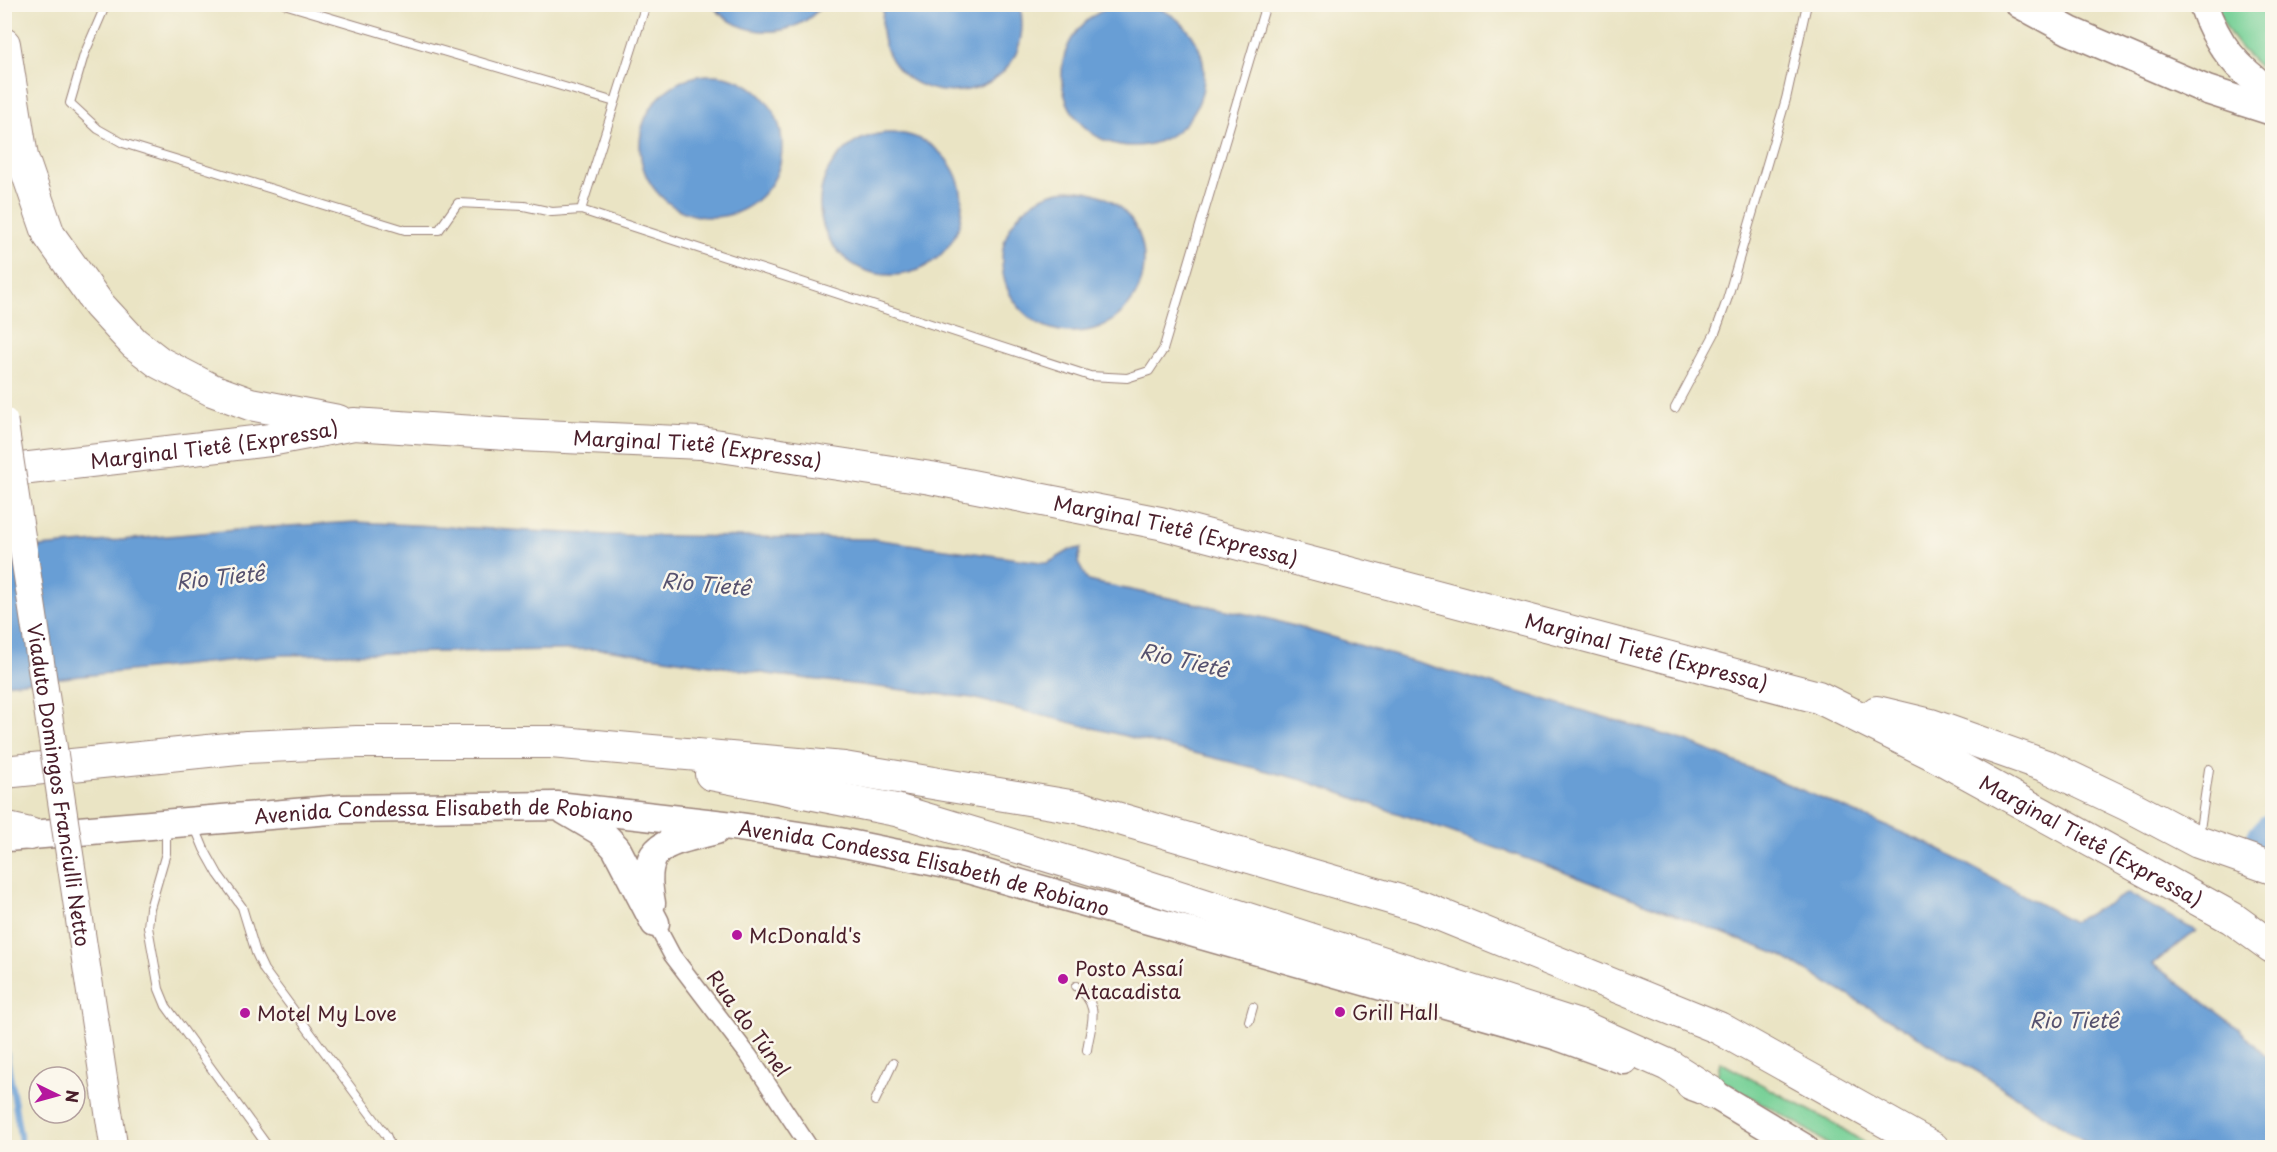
<svg xmlns="http://www.w3.org/2000/svg" width="2277" height="1152" font-family="'Playpen Sans',sans-serif">
<style>
.green{fill:#76d096;stroke:#607860;stroke-width:1.5}
.water{fill:#679ed5;stroke:#585e80;stroke-width:1.5}
.lines{fill:none;stroke-linecap:round;stroke-linejoin:round}
.stream{stroke:#679ed5;stroke-width:6}
.river{stroke:#679ed5;stroke-width:36}
.service-casing{stroke:#9a8278;stroke-width:10}
.minor-casing{stroke:#9a8278;stroke-width:19}
.trunk-casing{stroke:#9a8278;stroke-width:31}
.motorway-casing{stroke:#9a8278;stroke-width:34}
.service{stroke:#fff;stroke-width:8}
.minor{stroke:#fff;stroke-width:16}
.trunk{stroke:#fff;stroke-width:28}
.motorway{stroke:#fff;stroke-width:32}
.primary-bridge-casing{stroke:#9a8278;stroke-width:29;stroke-linecap:butt}
.primary-bridge{stroke:#fff;stroke-width:27}
.poi-dot{fill:#b5179e;stroke:#fbf7ec;stroke-width:2}
.labels{text-anchor:middle;dominant-baseline:central;stroke-width:5;stroke-linejoin:round;paint-order:stroke}
.street-label{font-size:20px;fill:#4a1f2b;stroke:#fbf7ec}
.poi-label{font-size:20px;fill:#4a1f2b;stroke:#fbf7ec;text-anchor:start}
.water-label{font-size:21px;font-style:italic;fill:#56526f;stroke:#fbf7ec}
</style>
<rect width="100%" height="100%" fill="#fbf7ec"/>
<filter id="ink" filterUnits="userSpaceOnUse"><feTurbulence type="fractalNoise" baseFrequency=".0167" numOctaves="2"/><feDisplacementMap in="SourceGraphic" scale="12" xChannelSelector="R" yChannelSelector="G"/><feConvolveMatrix kernelMatrix="1 2 1 2 8 2 1 2 1" color-interpolation-filters="sRGB"/></filter>
<filter id="wash" filterUnits="userSpaceOnUse"><feTurbulence type="fractalNoise" baseFrequency=".008" numOctaves="4" result="noise"/><feDisplacementMap in="SourceGraphic" scale="24" xChannelSelector="R" yChannelSelector="G"/><feGaussianBlur stdDeviation="1.35" result="paint"/><feColorMatrix in="noise" values="0 0 0 0 0 0 0 0 0 0 0 0 0 0 0 0 0 1.4 0 .05"/><feComposite in="paint" operator="in"/></filter>
<g filter="url(#wash)">
<rect width="100%" height="100%" fill="#eae4c4"/>
<!-- green -->
<path class="green" d="M2215 5H2272V78C2243 53 2231 41 2215 5Z
M1720 1062 1835 1124 1871 1147H1832L1797 1123 1717 1078Z"/>
<!-- water -->
<path class="water" d="M1062 75a71 71 0 1 1 142 0a71 71 0 1 1-142 0Z
M712 5H822C796 41 738 39 712 5Z
M884 5H1020C1042 121 861 120 884 5Z
M640 146a71 71 0 1 1 142 0a71 71 0 1 1-142 0Z
M820 204a71 71 0 1 1 142 0a71 71 0 1 1-142 0Z
M1002 261a71 71 0 1 1 142 0a71 71 0 1 1-142 0Z
M356 522 607 535 873 539 1048 563 1070 550 1081 548 1078 563 1088 581 1270 619 1686 741 1931 845 2073 922 2128 893 2196 931 2153 964 2238 1028 2272 1062V1147H2094L1985 1076 1780 955 1553 868 1303 780 972 698 775 675 606 649 283 655 5 684V550L271 527Z"/>
<g class="lines">
<!-- stream -->
<path class="stream" d="M4 1038 22 1148"/>
<!-- river -->
<path class="river" d="M2264 840 2272 831"/>
</g>
</g>
<g filter="url(#ink)">
<g class="lines">
<defs>
<path id="service" d="M106 4 84 55 70 103 98 129 123 143 405 230H439L458 203 524 206 552 212 581 210 1090 376 1127 378 1149 371 1163 350 1266 4
M284 4 615 102
M581 210 646 4
M1675 408 1715 333 1727 300 1786 99 1807 4
M194 825 204 849 218 874 242 907 256 953 264 970 386 1135 389 1142 388 1148
M166 829V853L150 908 148 927 159 989 166 1006 269 1148
M2199 836 2209 769
M1076 986C1102 1007 1091 1021 1087 1050
M1249 1021 1253 1007
M875 1101 893 1063"/>
<path id="minor" d="M655 923 672 955 749 1056 810 1148"/>
<g id="trunk">
<path d="M2020 4 2070 31 2207 90 2272 111"/>
<path d="M2203 4C2217 46 2237 68 2272 93"/>
<path d="M566 811 600 831 616 848 655 923"/>
<path id="s1" d="M7 837 342 809 557 806 733 826 839 842 961 867 1555 1035 1624 1060"/>
<path d="M651 903C639 842 667 843 716 830"/>
<path d="M1690 1085 1712 1093 1804 1148"/>
</g>
<g id="motorway">
<path d="M4 44 22 157 49 235 99 305 134 343 160 363 212 390 250 404 338 421"/>
<path id="s2" d="M4 471 270 440 354 424 520 435 701 443 931 478 1160 523 1818 697 1935 755 2232 918 2272 947"/>
<path d="M1877 712 1931 725 2046 766 2128 805 2198 842 2272 868"/>
<path d="M4 772 247 747 357 742H551L844 768 1082 808 1421 907 1719 1028 1933 1148"/>
<path d="M711 774 896 810 1121 878 1585 1028 1668 1065 1712 1093"/>
<path d="M4 828 30 834"/>
</g>
</defs>
<!-- service casing -->
<use href="#service" class="service-casing"/>
<!-- minor casing -->
<use href="#minor" class="minor-casing"/>
<!-- trunk casing -->
<use href="#trunk" class="trunk-casing"/>
<!-- motorway casing -->
<use href="#motorway" class="motorway-casing"/>
<!-- service -->
<use href="#service" class="service"/>
<!-- minor -->
<use href="#minor" class="minor"/>
<!-- trunk -->
<use href="#trunk" class="trunk"/>
<!-- motorway -->
<use href="#motorway" class="motorway"/>
<defs>
<g id="primary-bridge">
<path id="s3" d="M4 421 114 1148"/>
</g>
</defs>
<!-- primary-bridge casing -->
<use href="#primary-bridge" class="primary-bridge-casing"/>
<!-- primary-bridge -->
<use href="#primary-bridge" class="primary-bridge"/>
</g>
</g>
<!-- markers -->
<g class="poi-dot">
<circle cx="737" cy="935" r="6"/>
<circle cx="1063" cy="979" r="6"/>
<circle cx="1340" cy="1012" r="6"/>
<circle cx="245" cy="1013" r="6"/>
</g>
<g class="labels">
<!-- street labels -->
<g class="street-label">
<text stroke="none"><textPath href="#s2" startOffset="212">Marginal Tietê (Expressa)</textPath></text>
<text stroke="none"><textPath href="#s2" startOffset="698">Marginal Tietê (Expressa)</textPath></text>
<text stroke="none"><textPath href="#s2" startOffset="1184">Marginal Tietê (Expressa)</textPath></text>
<text stroke="none"><textPath href="#s2" startOffset="1670">Marginal Tietê (Expressa)</textPath></text>
<text stroke="none"><textPath href="#s3" startOffset="368">Viaduto Domingos Franciulli Netto</textPath></text>
<text stroke="none"><textPath href="#s1" startOffset="438">Avenida Condessa Elisabeth de Robiano</textPath></text>
<text stroke="none"><textPath href="#s2" startOffset="2156">Marginal Tietê (Expressa)</textPath></text>
<text stroke="none"><textPath href="#s1" startOffset="924">Avenida Condessa Elisabeth de Robiano</textPath></text>
<text transform="translate(749 1023) rotate(54)">Rua do Túnel</text>
</g>
<!-- poi labels -->
<g class="poi-label">
<text x="749" y="935">McDonald's</text>
<text x="1075" y="968">Posto Assaí<tspan x="1075" dy="23">Atacadista</tspan></text>
<text x="1352" y="1012">Grill Hall</text>
<text x="257" y="1013">Motel My Love</text>
</g>
<!-- water labels -->
<g class="water-label">
<text transform="translate(220 576) rotate(-6)">Rio Tietê</text>
<text transform="translate(706 583) rotate(5)">Rio Tietê</text>
<text transform="translate(1184 659) rotate(13)">Rio Tietê</text>
<text x="2074" y="1019">Rio Tietê</text>
</g>
</g>
<!-- margin -->
<rect width="2277" height="1152" fill="none" stroke="#fbf7ec" stroke-width="24"/>
<!-- north arrow -->
<g transform="translate(57 1095) rotate(95)"><circle r="28" fill="#fbf7ec" stroke="#b4a19f" stroke-width="1.5"/>
<path d="M0-4.5L10 22L0 15L-10 22Z" fill="#b5179e"/>
<text y="-9" font-size="16" font-weight="bold" text-anchor="middle" fill="#4a1f2b">N</text>
</g>
</svg>
